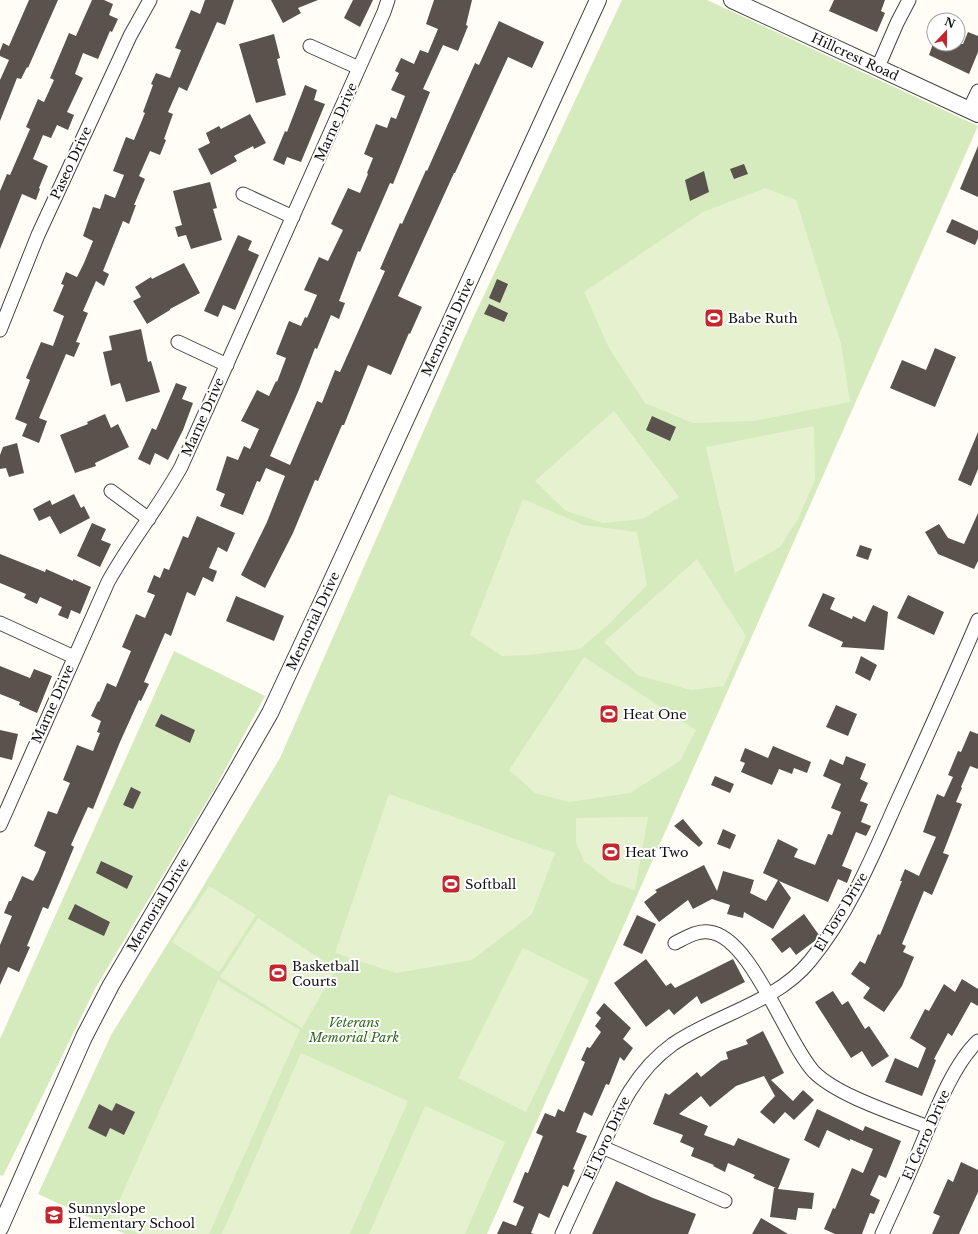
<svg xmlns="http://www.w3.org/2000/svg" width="978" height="1234" font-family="'Libre Baskerville',serif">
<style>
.green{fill:#d5ebbd}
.pitch{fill:#e6f2cf}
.building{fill:#5a524d}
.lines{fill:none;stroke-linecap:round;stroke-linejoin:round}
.minor-casing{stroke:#444;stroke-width:15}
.tertiary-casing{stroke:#444;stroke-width:18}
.minor{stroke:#fff;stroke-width:13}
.tertiary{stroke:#fff;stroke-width:16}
.labels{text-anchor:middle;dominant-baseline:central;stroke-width:4;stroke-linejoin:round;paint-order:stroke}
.street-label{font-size:13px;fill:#111;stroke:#fff}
.poi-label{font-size:13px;fill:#111;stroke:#fff;text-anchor:start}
.park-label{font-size:13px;font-style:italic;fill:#2f6b1f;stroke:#fff}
</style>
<rect width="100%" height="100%" fill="#fffdf5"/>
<!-- green -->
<path class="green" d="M622 0H707L978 126 487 1234H125L38 1194 111 1035 201 890 280 758 470 325Z
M174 651 265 696 215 788 96 987 3 1176 0 1175V1039Z"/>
<!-- pitch -->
<path class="pitch" d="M765 188 796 200 841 344 850 402 754 421 693 423 645 403 609 348 584 292 703 212Z
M614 411 679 497 642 519 603 523 566 511 535 481Z
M814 426 815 480 798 519 780 547 735 573 706 447Z
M523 499 583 525 637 532 647 585 610 623 580 649 527 655 502 656 470 635Z
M697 559 746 636 724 686 691 690 637 675 604 642Z
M584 657 696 730 680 761 630 793 569 802 535 793 509 770Z
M389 794 555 853 532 914 472 960 396 973 335 953Z
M648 817 635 890 611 882 584 861 576 842V818Z
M209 886 256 915 219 972 172 942Z
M258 918 336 969 302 1028 220 977Z
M523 948 589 980 526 1112 458 1078Z
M218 980 300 1030 209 1234H139L110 1221Z
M301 1053 408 1101 350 1234H222Z
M425 1106 505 1142 465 1234H369Z"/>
<!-- building -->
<path class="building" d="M29 0H58L28 68 27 67 21 79 17 78 0 121V80L9 60 0 56V51L3 43 9 46Z
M92 0H104L113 4 109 15 118 19 112 32 110 31 98 59 83 53 75 74 83 78 67 112 74 115 68 130 57 125 51 138 43 135 33 159 48 166 39 188 40 189 36 200 22 194 0 249V191L7 174 10 175 30 129 26 127 38 99 44 102 54 80 50 78 69 33 76 36Z
M205 0H234L225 25 217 22 187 91 179 87 168 112 173 114 164 139 166 140 160 155 150 151 139 176 145 179 134 205H136L129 224 123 221 103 271 109 274 104 286 96 281 83 311 88 313 76 342 80 343 74 357 66 354 39 418 47 421 39 443 22 436 27 424 15 419 30 380 26 378 41 342 53 346 64 316 53 311 64 285 61 284 66 272 77 277 84 263 93 241 83 236 93 207 100 209 105 194 115 198 124 175 113 171 126 137 134 140 145 113 143 112 153 85 151 84 156 73 170 78 181 50 175 48 191 10 200 14Z
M271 0H318L298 8 301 13 283 23Z
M353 0H373L360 27 344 18Z
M434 0H472L466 25 468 26 458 51 443 45 423 89 430 92 406 152 393 184 390 183 360 252 358 251 339 301 345 303 339 319 331 315 317 349 315 348 298 392 270 456 290 465 317 401 322 403 335 370 340 372 385 271 380 269 400 223 402 224 426 170 427 171 475 63 479 65 499 21 544 42 532 68 508 57 455 173H454L398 296 422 307 410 334 409 333 391 375 368 365 344 425H342L318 481 315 480 293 533 265 588 241 575 267 522 285 476 266 468 260 482 257 481 243 515 220 506 225 494 216 490 227 456 238 460 244 446 250 449 259 429 241 421 257 390 269 396 276 381 277 382 286 358 276 354 289 321 301 326 305 317 307 318 317 295 304 290 319 257 328 261 343 230 331 224 348 188 360 193 368 174 367 173 373 158 364 154 376 124 387 128 391 117 396 119 405 96 391 90 399 73 395 71 401 58 414 64 420 50 428 53 438 29 426 24Z
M834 0H885L881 11 885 13 877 32 829 11Z
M968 32 978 36V52L969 74 929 55 933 44H963Z
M274 34 280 58 277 59 286 95 256 103 239 44Z
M305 85 317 90 314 100 325 104 301 162 287 157 284 165 273 160 285 131 287 132Z
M250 114 266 143 254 149 253 146 234 156 237 161 211 175 198 149 210 143 206 133 219 126 221 129Z
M978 146V197L960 189Z
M744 164 748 174 734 179 730 169Z
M704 171 709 192 690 201 685 180Z
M210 182 217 208 213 209 222 240 191 249 186 235 178 237 175 227 182 225 173 191Z
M952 219 978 231V238L975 245 946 232Z
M238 235 252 241 248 250 259 255 235 310 223 305 218 317 204 311Z
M184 263 200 293 170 309V310L147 324 133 301 141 297 135 287 151 277 152 279Z
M497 279 508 284 500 303 489 298Z
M489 304 508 313 504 322 484 314Z
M141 329 148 362 151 361 160 392 126 402 120 383 111 386 103 352 112 350 109 336Z
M935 348 956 357 935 407 890 388 902 360 926 370Z
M176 383 187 387 182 399 193 403 183 430 168 460 155 453 150 465 138 459 152 428 156 430Z
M105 414 111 428 118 424 129 447 95 463 96 466 75 473 60 435 88 424 87 422Z
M652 416 676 427 670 441 646 430Z
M978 432V469L971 486 958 480Z
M17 443 24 473 9 477 6 468 0 469V455L3 447Z
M74 494 81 508 84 506 90 518 60 534 50 516 39 521 33 509 50 500 52 505Z
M978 513V561L974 569 938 554 925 532 939 524 948 538 964 544Z
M197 516 235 533 227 552 218 547 209 568 217 571 213 582 203 577 195 596 187 592 171 636 165 633 144 682 149 684 141 701 139 700 120 742 93 809 88 807 71 845 74 847 60 881 48 909 43 907 27 946 30 947 19 972 8 967 0 985V945L12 916 4 913 9 901H11L22 876 33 881 38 872 46 852 34 846 48 811 57 814 70 783 63 780 77 745 93 751 100 733 97 732 101 721 91 716 98 701 99 702 107 683 116 687 131 651 122 647 136 614 145 618 155 595 147 592 154 575 160 578 164 568 169 570 183 536 188 538Z
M92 523 106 529 101 540 111 544 100 567 77 556Z
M860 545 872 549 868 560 856 556Z
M0 554 45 572 46 569 73 581V579L91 587 80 614 71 610 68 619 58 615 62 607 40 597 37 604 24 598 26 594 0 583Z
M823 593 835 598 830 609 852 619 853 616 865 622 873 605 888 612 884 650 841 647 843 642 808 626Z
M908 595 944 612 934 635 897 618Z
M236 596 284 616 274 641 226 621Z
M861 656 877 665 870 681 855 673Z
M0 666 30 678 34 669 52 676 37 713 19 705 20 702 0 694Z
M836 705 857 714 848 736 826 727Z
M161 714 195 730 190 743 155 726Z
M0 730 18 734 12 760 0 757Z
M970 731 978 734V769L970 766 961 787 962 788 956 802 962 804 943 853 949 855 932 895 924 891 902 944 906 946 903 952 914 957 902 986 884 1012 863 998 870 988 851 974 860 961 865 964 878 934 880 935 902 881H900L905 869 919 876 936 837 923 832 937 794 944 797 953 777 948 775 958 751 961 752Z
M773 746 811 762 807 773 794 768 792 774 779 769 772 785 741 772 745 763 740 761 745 748 768 758Z
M846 756 866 764 860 779 868 783 860 801 868 804 861 822 871 826 866 836 856 832 842 866 852 870 847 883 838 879 828 902 779 881 791 898 773 929 744 912 743 918 727 914 730 905 712 899 693 909 688 900 659 922 644 902 657 892 655 890 704 865 717 891 723 871 754 880 750 893 766 901 778 880 763 873 778 839 798 849 794 857 815 865 828 834 832 835 841 812 831 808 841 784 823 776 830 759 843 765Z
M715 776 734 784 730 793 711 785Z
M131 787 141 792 133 809 123 805Z
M683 819 703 843 699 847 674 826Z
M723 829 736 835 730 849 717 844Z
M101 861 133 876 127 889 96 873Z
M75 904 110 922 104 936 68 919Z
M804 914 819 935 816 940 796 955 790 947 782 953 771 939Z
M637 915 656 924 642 954 623 945Z
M646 959 666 986 671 983 675 988 733 959 745 982 701 1004 697 996 674 1015 669 1009 646 1027 614 983Z
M962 979 978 989V1006L971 1002 952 1036 948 1033 934 1059 936 1060 922 1096 885 1082 895 1058 918 1068 926 1048 910 1038 925 1009 929 1011 944 984 955 992Z
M833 991 842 1005 848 1001 865 1029 869 1026 889 1056 872 1067 862 1051 851 1058 815 1002Z
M604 1003 631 1028 623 1039 633 1048 624 1061 620 1057 609 1085 606 1084 592 1116 584 1112 576 1132 587 1136 573 1169 575 1170 568 1187 563 1185 549 1218 539 1213 531 1233 534 1234H497L503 1221 516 1226 524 1207 513 1202 525 1172 528 1173 543 1136 536 1133 545 1113 555 1117 558 1109 564 1112 585 1062 581 1060 587 1047 590 1048 601 1032 595 1026 601 1018 596 1013Z
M763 1031 784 1073 771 1080 793 1101 803 1090 814 1100 794 1120 785 1112 774 1124 760 1112 775 1096 764 1076 736 1086 710 1107 701 1096 679 1114 708 1126 704 1135 734 1146 738 1138 790 1159 778 1189 814 1193 812 1209 798 1208 796 1220 770 1217 774 1188H776L753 1178 755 1175 728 1163 725 1172 713 1166 714 1165 691 1156 694 1148 680 1142 683 1135 653 1124 665 1093 669 1095 697 1072 701 1077 721 1061 728 1059 726 1052 748 1044 746 1040Z
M116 1103 135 1112 124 1135 110 1128 106 1137 88 1128 99 1104 112 1111Z
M817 1109 863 1131 865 1126 901 1141 886 1178 879 1175 870 1195 880 1200 874 1214 870 1213 862 1234H835L824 1229 833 1208 835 1209 852 1168 863 1173 873 1149 850 1139V1141L827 1130 819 1148 804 1140Z
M961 1162 978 1170V1192L959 1234H932L940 1216 933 1213 948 1179 953 1182Z
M616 1181 653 1198 696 1214 688 1234H592Z
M761 1218 788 1234H752Z"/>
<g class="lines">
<defs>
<path id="minor" d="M310 46 359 68
M878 67 897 23 909 0
M969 110 978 91
M243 194 293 217
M0 330 38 235 130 36 150 0
M178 342 227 365
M111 491 149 519
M0 623 74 657
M0 825 108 582C130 542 159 507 181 467L359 68 384 12 388 0
M675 943C685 938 697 930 709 932 751 936 786 1042 814 1072 838 1096 896 1114 928 1127
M602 1147 725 1201
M562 1234C574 1207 587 1180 599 1154 618 1111 634 1072 673 1044 717 1014 776 1003 810 961 848 915 871 860 895 806 923 745 951 683 978 620
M882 1234C894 1207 907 1180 918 1153 932 1120 952 1065 978 1041"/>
<path id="tertiary" d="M732 0 978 114
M0 1228 84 1037 111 985 231 781 270 713 328 589 598 0"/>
</defs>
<!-- minor casing -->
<use href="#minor" class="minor-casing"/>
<!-- tertiary casing -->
<use href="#tertiary" class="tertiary-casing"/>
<!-- minor -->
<use href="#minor" class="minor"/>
<!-- tertiary -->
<use href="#tertiary" class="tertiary"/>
</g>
<!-- icons -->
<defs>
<symbol id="stadium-square" viewBox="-11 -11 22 22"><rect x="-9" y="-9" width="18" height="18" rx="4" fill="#c4262e" stroke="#fff"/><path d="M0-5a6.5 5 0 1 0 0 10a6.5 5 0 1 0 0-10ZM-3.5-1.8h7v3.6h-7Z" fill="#fff"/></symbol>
<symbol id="school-square" viewBox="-11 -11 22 22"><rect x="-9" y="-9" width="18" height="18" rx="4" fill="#c4262e" stroke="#fff"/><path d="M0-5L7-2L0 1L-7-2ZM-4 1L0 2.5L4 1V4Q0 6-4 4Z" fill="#fff"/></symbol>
</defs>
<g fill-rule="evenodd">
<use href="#stadium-square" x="703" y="307" width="22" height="22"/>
<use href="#stadium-square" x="598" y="703" width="22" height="22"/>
<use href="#stadium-square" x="600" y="841" width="22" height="22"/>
<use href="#stadium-square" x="440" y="873" width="22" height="22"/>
<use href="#stadium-square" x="267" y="962" width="22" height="22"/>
<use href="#school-square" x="43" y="1204" width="22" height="22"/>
</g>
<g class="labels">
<!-- street labels -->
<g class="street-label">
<text transform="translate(855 57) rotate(25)">Hillcrest Road</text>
<text transform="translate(336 122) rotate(-66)">Marne Drive</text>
<text transform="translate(71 163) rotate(-65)">Paseo Drive</text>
<text transform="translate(448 327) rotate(-65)">Memorial Drive</text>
<text transform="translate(203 417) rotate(-66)">Marne Drive</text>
<text transform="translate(313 621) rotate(-65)">Memorial Drive</text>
<text transform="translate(53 704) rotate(-66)">Marne Drive</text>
<text transform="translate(158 905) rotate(-59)">Memorial Drive</text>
<text transform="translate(841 912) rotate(-59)">El Toro Drive</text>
<text transform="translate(926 1135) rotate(-66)">El Cerro Drive</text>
<text transform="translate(607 1138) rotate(-65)">El Toro Drive</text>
</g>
<!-- poi labels -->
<g class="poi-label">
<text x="728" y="318">Babe Ruth</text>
<text x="623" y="714">Heat One</text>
<text x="625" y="852">Heat Two</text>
<text x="465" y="884">Softball</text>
<text x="292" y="966">Basketball<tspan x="292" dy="15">Courts</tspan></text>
<text x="68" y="1208">Sunnyslope<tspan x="68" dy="15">Elementary School</tspan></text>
</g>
<!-- park labels -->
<g class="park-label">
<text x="354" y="1022">Veterans<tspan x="354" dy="15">Memorial Park</tspan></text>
</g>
</g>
<!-- north arrow -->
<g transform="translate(946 32) rotate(22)"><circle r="19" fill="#ffffff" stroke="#a0a0a0"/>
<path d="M0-3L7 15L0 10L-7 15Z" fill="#c4262e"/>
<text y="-6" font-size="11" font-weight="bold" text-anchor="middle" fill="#111111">N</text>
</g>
</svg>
